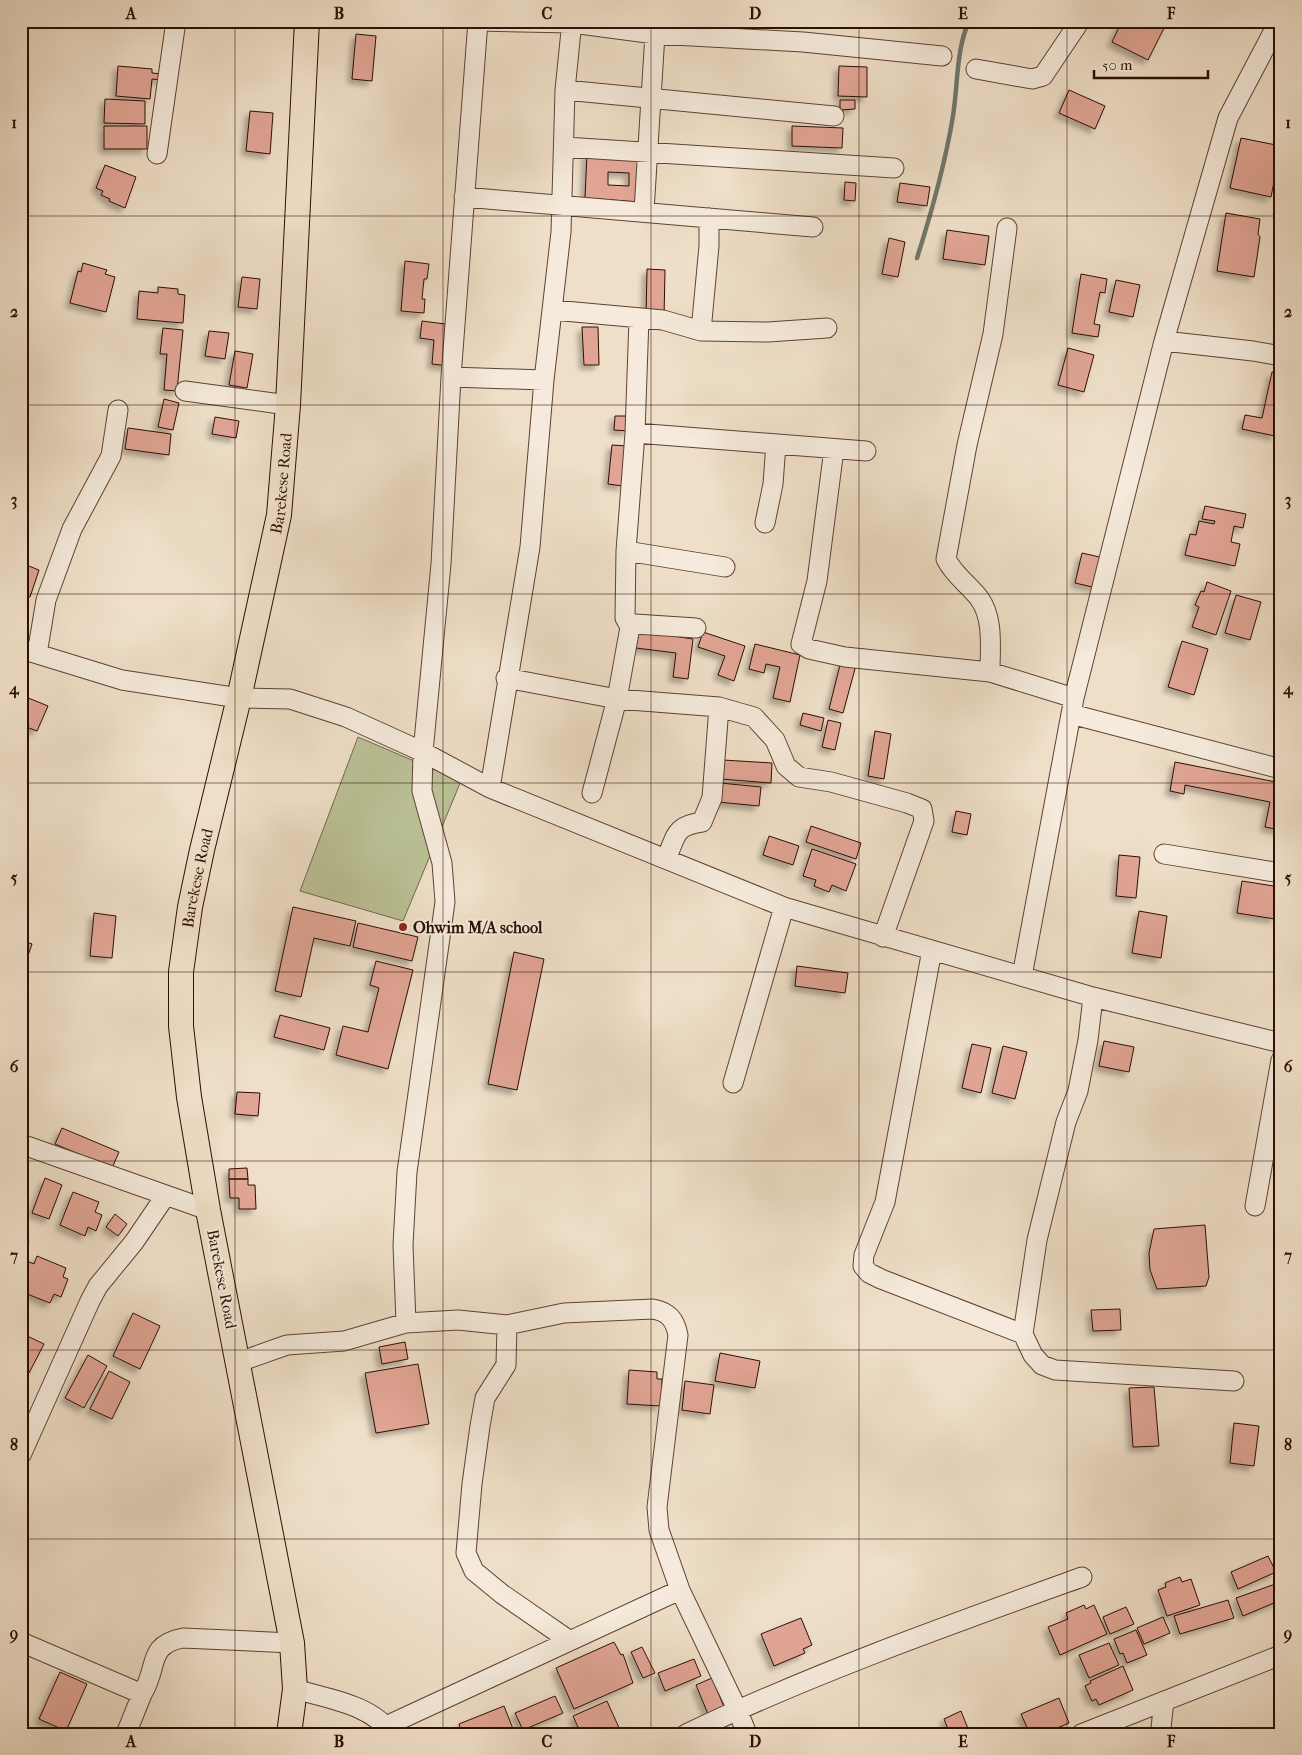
<svg xmlns="http://www.w3.org/2000/svg" width="1302" height="1755" font-family="'IM FELL French Canon',serif">
<style>
.green{fill:#bac195;stroke:#73684c}
.lines{fill:none;stroke-linecap:round;stroke-linejoin:round}
.stream{stroke:#6e776e;stroke-width:4.5}
.building{fill:#e1a595;stroke:#2c0e03;fill-rule:evenodd;filter:url(#shadow)}
.minor-casing{stroke:#5d4234;stroke-width:21}
.major-casing{stroke:#2c0e03;stroke-width:26}
.minor{stroke:#f5eadb;stroke-width:19}
.major{stroke:#efdfc8;stroke-width:24}
.grid{fill:none;stroke:#2c0e03;stroke-width:1;stroke-opacity:0.55}
.poi-dot{fill:#8f2418;stroke:#f5eadb;stroke-width:2}
.labels{text-anchor:middle;dominant-baseline:central;stroke-width:4;stroke-linejoin:round;paint-order:stroke}
.street-label{font-size:16px;fill:#2c0e03;stroke:#f5eadb}
.poi-label{font-size:16px;font-weight:bold;fill:#2c0e03;stroke:#f5eadb;text-anchor:start}
.neatline{fill:none;stroke:#2c0e03;stroke-width:2}
.grid-label{font-size:16px;text-anchor:middle;font-weight:bold;fill:#2c0e03}
</style>
<defs>
<filter id="shadow"><feDropShadow dx="-4.5" dy="4.5" stdDeviation="2.5" flood-color="#0004"/></filter>
</defs>
<rect width="100%" height="100%" fill="#efdfc8"/>
<filter id="stains"><feTurbulence type="fractalNoise" baseFrequency=".004" numOctaves="4"/><feColorMatrix values="0 0 0 0 .2 0 0 0 0 .09 0 0 0 0 .02 0 0 0 .5 -.17"/></filter>
<radialGradient id="worn" r=".72"><stop offset=".6" stop-color="#630" stop-opacity="0"/><stop offset="1" stop-color="#630" stop-opacity=".3"/></radialGradient>
<!-- green -->
<path class="green" d="M358 737 461 781 403 921 300 891Z"/>
<g class="lines">
<!-- stream -->
<path class="stream" d="M917 258C932 211 945 164 953 116 958 84 956 50 969 21"/>
</g>
<!-- building -->
<path class="building" d="M1122 21 1167 22 1148 60 1112 42Z
M356 34 376 36 372 81 352 79Z
M118 66 152 69V73L162 74 161 80 152 79 150 99 116 96Z
M839 66 867 67V97L838 96Z
M1069 90 1105 106 1095 129 1059 113Z
M105 99 145 101V124L104 123Z
M840 100H855V109L840 110Z
M250 111 273 113 270 154 246 151Z
M104 126H147V149H104Z
M792 126 843 128 842 148 792 146Z
M1241 138 1281 146 1271 197 1230 188Z
M587 153 641 156 639 202 585 198ZM608 172 629 173V186L608 185Z
M105 165 136 177 125 208 109 201 110 199 101 195 103 191 96 188Z
M845 182 856 183 855 201 844 200Z
M900 183 930 187 927 206 897 202Z
M1226 213 1260 219 1258 234 1260 237 1254 277 1217 271Z
M947 230 989 236 985 265 943 259Z
M889 238 905 242 898 277 882 274Z
M405 261 429 264 427 279H424L422 299H425L424 313 401 311Z
M83 263 107 270 105 274 115 277 106 312 70 303 78 271 81 272Z
M647 269 665 270 664 318H646Z
M1081 274 1107 279 1105 293 1100 292 1094 324 1100 325 1098 337 1072 333Z
M242 277 260 279 257 309 238 307Z
M1116 280 1140 285 1133 317 1109 312Z
M158 287 178 289V294L185 295 183 323 137 319 139 291 158 293Z
M422 321 453 325 449 366 432 364 434 340 420 338Z
M582 327H598L599 365H584Z
M163 328 183 330 177 391 164 390 167 354H160Z
M209 331 229 333 225 359 205 356Z
M1068 348 1094 355 1084 392 1058 385Z
M235 351 253 354 247 388 229 385Z
M1272 372 1281 374V409L1275 436 1242 429 1245 415 1262 418Z
M164 399 179 403 173 430 158 427Z
M615 416H629V431L614 430Z
M215 417 239 421 236 438 212 434Z
M128 428 171 434 169 455 125 449Z
M612 445 627 446 623 486 608 484Z
M1205 506 1246 514 1243 528 1234 526 1231 542 1240 544 1235 566 1185 555 1190 534 1196 535 1199 521 1214 524 1215 521 1202 519Z
M1082 553 1104 558 1097 588 1075 583Z
M21 563 39 570 30 597 23 594 21 599Z
M1207 582 1231 591 1216 635 1192 627 1199 607 1195 605 1201 591 1204 592Z
M1236 595 1261 602 1250 640 1225 633Z
M639 631 693 639 688 679 673 677 676 653 636 648Z
M703 632 745 646 734 681 718 675 725 656 698 647Z
M1182 641 1208 649 1194 695 1168 687Z
M755 644 800 655 790 702 773 698 780 667 766 664 764 673 749 669Z
M841 661 856 665 843 713 829 709Z
M21 695 48 706 37 731 21 725Z
M803 713 824 718 821 731 800 725Z
M828 720 841 723 835 750 822 747Z
M875 731 891 734 884 779 868 776Z
M723 760 772 763 771 783 721 779Z
M1175 762 1281 783V830L1265 827 1270 802 1185 785 1184 794 1170 791Z
M720 783 761 787 759 806 718 802Z
M956 811 971 814 967 835 952 832Z
M811 826 861 843 856 859 806 842Z
M769 836 799 846 793 865 763 855Z
M812 849 856 864 846 891 832 885 829 892 814 886 816 880 803 876Z
M1119 855 1140 857 1136 898 1116 896Z
M1242 881 1280 887 1275 919 1237 913Z
M293 907 356 921 350 946 314 938 301 997 275 991Z
M1139 911 1167 916 1161 958 1132 953Z
M94 913 116 916 112 958 90 956Z
M358 923 418 937 412 961 353 947Z
M21 940 32 944 25 964 21 963Z
M514 952 544 959 517 1090 488 1084Z
M376 961 413 970 388 1069 336 1055 343 1026 368 1032 379 988 370 985Z
M797 966 848 973 845 993 795 986Z
M280 1015 330 1028 324 1050 274 1037Z
M1104 1041 1134 1047 1129 1072 1099 1066Z
M972 1044 991 1048 981 1093 962 1088Z
M1003 1046 1027 1052 1015 1099 992 1093Z
M237 1092 260 1093 258 1116 235 1114Z
M62 1128 119 1152 112 1168 55 1144Z
M247 1168 248 1179H229V1169Z
M45 1178 62 1185 49 1219 32 1213Z
M229 1179H248V1185H255L256 1209H239V1198H230Z
M73 1192 99 1202 95 1212 102 1215 96 1231 88 1227 85 1236 60 1225Z
M115 1214 127 1224 118 1236 106 1227Z
M1205 1225 1209 1277 1206 1286 1157 1289 1150 1270 1149 1253 1154 1229Z
M21 1237 29 1241 21 1262Z
M37 1256 66 1268 63 1277 68 1279 61 1297 54 1294 50 1303 22 1292 25 1283 21 1281 22 1259 34 1264Z
M1120 1309 1121 1330 1093 1331 1091 1310Z
M133 1313 160 1326 140 1369 113 1356Z
M21 1333 44 1344 29 1373 21 1370Z
M405 1342 408 1359 382 1364 379 1347Z
M720 1353 760 1361 755 1388 715 1381Z
M88 1355 107 1366 84 1408 65 1398Z
M418 1364 429 1424 376 1433 365 1373Z
M629 1370 657 1372V1379H662L661 1406 627 1404Z
M109 1371 130 1382 112 1419 90 1409Z
M685 1381 714 1385 710 1414 682 1410Z
M1154 1387 1159 1446 1133 1447 1129 1388Z
M1234 1423 1259 1426 1254 1466 1230 1463Z
M1268 1556 1276 1572 1238 1589 1231 1572Z
M1180 1577 1182 1582 1191 1579 1200 1605 1167 1616 1158 1590 1166 1587 1165 1583Z
M1281 1582V1600L1243 1616 1236 1598Z
M1228 1600 1234 1618 1180 1634 1174 1616Z
M1084 1605 1086 1609 1094 1605 1107 1634 1060 1655 1048 1627 1068 1619 1066 1613Z
M1126 1607 1134 1624 1110 1634 1103 1617Z
M1163 1617 1170 1633 1144 1644 1137 1628Z
M801 1618 812 1645 803 1649 805 1653 774 1666 761 1634Z
M1136 1630 1147 1655 1127 1663 1123 1653 1120 1654 1114 1639Z
M614 1642 621 1655 623 1654 633 1683 574 1709 556 1668Z
M1109 1643 1119 1665 1089 1678 1079 1655Z
M642 1647 655 1673 643 1678 631 1652Z
M694 1659 701 1676 665 1691 658 1673Z
M1123 1666 1133 1690 1099 1705 1096 1699 1092 1701 1085 1686 1091 1683 1090 1681Z
M60 1672 87 1684 66 1731 39 1719Z
M712 1678 724 1707 708 1714 696 1685Z
M555 1696 563 1713 523 1730 515 1713Z
M1059 1698 1069 1723 1043 1734H1030L1021 1714Z
M607 1701 620 1730 612 1734H581L573 1716Z
M504 1706 515 1734H462L459 1724Z
M961 1711 969 1731 962 1734H950L944 1719Z"/>
<g class="lines">
<defs>
<path id="minor" d="M477 21 572 23 655 34 803 42 942 56
M976 69 1032 79 1043 76 1080 21
M565 90 834 116
M565 147 894 168
M157 154 176 21
M464 197 813 227
M644 211 655 34
M553 310 663 320 701 331 768 332 827 328
M701 331 709 246V218
M1164 341 1253 351 1281 356
M451 377 544 380
M185 391 288 405
M635 433 866 451
M834 449 817 581 801 644 809 649 845 657 990 672 1074 698
M765 523 773 484 776 444
M626 551 725 567
M630 627 625 618 626 551 635 433 639 318
M21 649 122 680 239 698 290 699 346 717 423 752 490 788 784 907 1093 997 1281 1043
M37 654 46 600 72 529 111 456 118 410
M990 672C990 648 994 618 979 598 968 584 954 575 946 559L967 445 993 334 1007 228
M506 678 617 699 719 707 754 717 775 740 786 766 799 777 831 782 907 803 922 809 924 821 883 937
M1071 714 1281 769
M490 788 530 547 544 380 561 232 565 90 572 21
M592 793 617 699 630 627 635 624 696 628
M1164 854 1281 873
M666 859C677 835 674 826 702 822L712 798 719 707
M932 950 885 1202 864 1255 863 1266 869 1273 881 1279 1023 1334
M1022 976 1074 698 1164 341 1228 118 1279 21
M1093 997 1088 1040 1078 1091 1066 1122 1037 1240 1023 1334 1033 1355 1042 1365 1055 1370 1234 1381
M733 1083 784 907
M21 1144 208 1210
M1255 1206 1281 1060
M406 1323 403 1245 407 1172 445 902 442 863 422 791 423 752 441 564 451 377 478 21
M507 1325 564 1313 653 1309C669 1312 675 1320 678 1335L657 1507 659 1530 680 1590
M239 1362 287 1345 344 1341 406 1323 458 1320 507 1325 506 1365 485 1398 480 1426 472 1484 466 1553 474 1571 502 1594 570 1641
M21 1455 90 1301 98 1286 134 1242 166 1195
M21 1642 142 1694C159 1667 146 1645 183 1638L292 1643
M295 1689C328 1699 371 1704 392 1734
M386 1726 680 1590 737 1709 747 1734
M126 1734 142 1694
M686 1734C814 1673 949 1625 1082 1577
M1081 1734 1281 1655
M1163 1734 1161 1728 1164 1701"/>
<g id="major">
<path id="s1" d="M289 1734 295 1689 292 1643 208 1210 189 1097 181 1026V972L190 907 202 850 239 698 279 515 288 405 307 21"/>
</g>
</defs>
<!-- minor casing -->
<use href="#minor" class="minor-casing"/>
<!-- major casing -->
<use href="#major" class="major-casing"/>
<!-- minor -->
<use href="#minor" class="minor"/>
<!-- major -->
<use href="#major" class="major"/>
</g>
<!-- grid -->
<path class="grid" d="M235 21V1734M443 21V1734M651 21V1734M859 21V1734M1067 21V1734M21 216H1281M21 405H1281M21 594H1281M21 783H1281M21 972H1281M21 1161H1281M21 1350H1281M21 1539H1281"/>
<!-- markers -->
<circle class="poi-dot" cx="403" cy="927" r="5"/>
<g class="labels">
<!-- street labels -->
<g class="street-label">
<text stroke="none"><textPath href="#s1" startOffset="1272">Barekese Road</textPath></text>
<text stroke="none"><textPath href="#s1" startOffset="868">Barekese Road</textPath></text>
<text transform="translate(222 1279) rotate(79)">Barekese Road</text>
</g>
<!-- poi labels -->
<g class="poi-label">
<text x="413" y="927">Ohwim M/A school</text>
</g>
</g>
<!-- margin -->
<rect width="1302" height="1755" fill="none" stroke="#efdfc8" stroke-width="55"/>
<!-- scale -->
<path d="M1094 70v8h114v-8" fill="none" stroke="#2c0e03" stroke-width="2.5"/>
<text x="1102" y="70" font-size="15" fill="#2c0e03" stroke="#f5eadb" stroke-width="4" paint-order="stroke">50 m</text>
<rect x="28" y="28" width="1246" height="1700" class="neatline"/>
<g class="grid-label">
<text x="131" y="19">A</text>
<text x="339" y="19">B</text>
<text x="547" y="19">C</text>
<text x="755" y="19">D</text>
<text x="963" y="19">E</text>
<text x="1171" y="19">F</text>
<text x="14" y="128">1</text>
<text x="1288" y="128">1</text>
<text x="14" y="317">2</text>
<text x="1288" y="317">2</text>
<text x="14" y="505">3</text>
<text x="1288" y="505">3</text>
<text x="14" y="694">4</text>
<text x="1288" y="694">4</text>
<text x="14" y="883">5</text>
<text x="1288" y="883">5</text>
<text x="14" y="1072">6</text>
<text x="1288" y="1072">6</text>
<text x="14" y="1261">7</text>
<text x="1288" y="1261">7</text>
<text x="14" y="1450">8</text>
<text x="1288" y="1450">8</text>
<text x="14" y="1639">9</text>
<text x="1288" y="1639">9</text>
<text x="131" y="1747">A</text>
<text x="339" y="1747">B</text>
<text x="547" y="1747">C</text>
<text x="755" y="1747">D</text>
<text x="963" y="1747">E</text>
<text x="1171" y="1747">F</text>
</g>
<rect width="100%" height="100%" filter="url(#stains)"/>
<rect width="100%" height="100%" fill="url(#worn)"/>
</svg>
